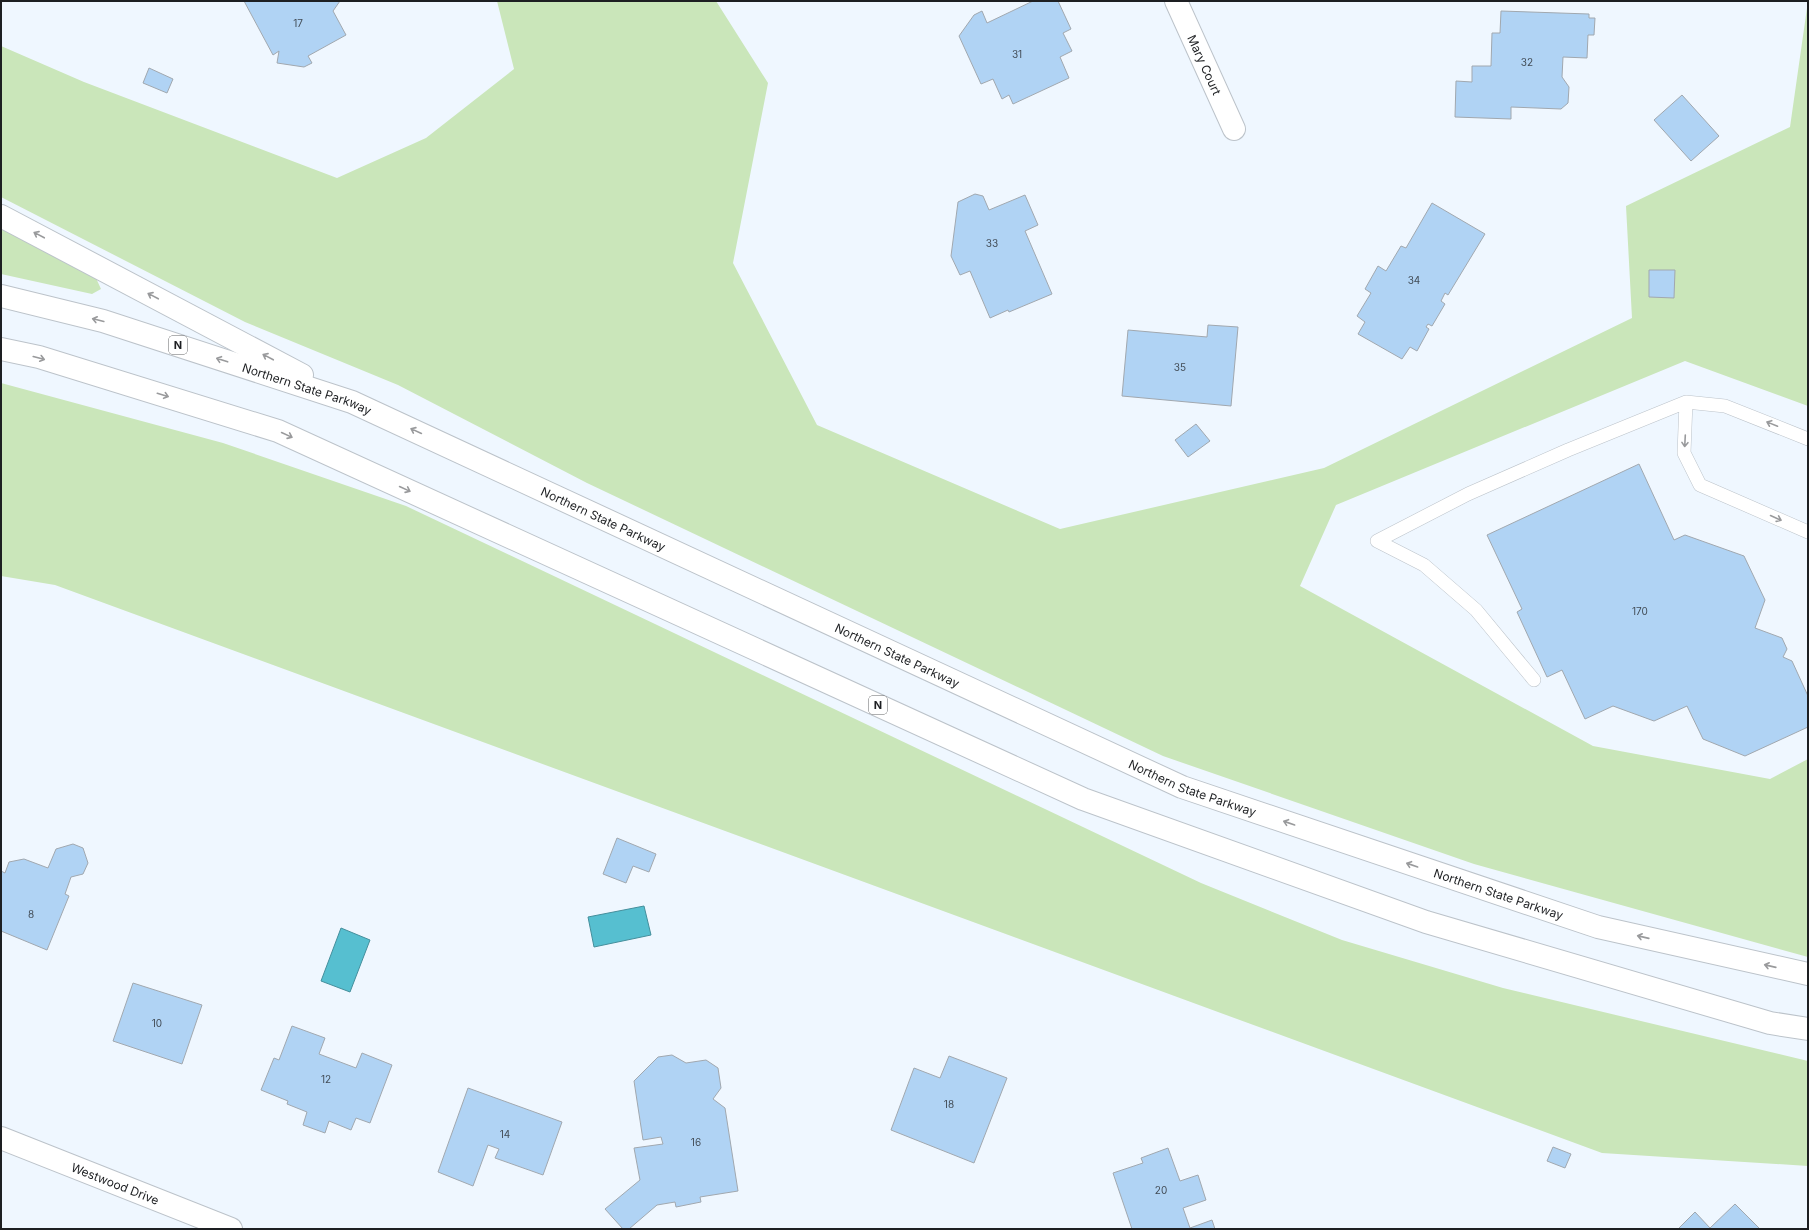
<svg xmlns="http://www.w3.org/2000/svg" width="1809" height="1230" font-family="Inter,sans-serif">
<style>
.green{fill:#cae6ba}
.water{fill:#56bfd0;stroke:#458f9c}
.building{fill:#b0d3f4;stroke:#a1a8af}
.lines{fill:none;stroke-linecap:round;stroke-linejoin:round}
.lane-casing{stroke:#bcc3ca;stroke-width:14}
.street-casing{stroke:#bcc3ca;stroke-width:24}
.highway-casing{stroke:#bcc3ca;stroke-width:24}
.lane{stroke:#fff;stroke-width:13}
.street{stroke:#fff;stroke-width:22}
.highway{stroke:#fff;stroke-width:22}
.oneway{stroke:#999a9c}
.labels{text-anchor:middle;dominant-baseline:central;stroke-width:4;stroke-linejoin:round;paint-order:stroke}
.number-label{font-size:10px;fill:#424c56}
.shield{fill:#fff;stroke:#616264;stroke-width:1}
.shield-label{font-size:11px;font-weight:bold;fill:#1d1f22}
.street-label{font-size:12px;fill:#1d1f22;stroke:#fff}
</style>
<rect width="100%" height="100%" fill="#eff7ff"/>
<!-- green -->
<path class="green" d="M497 1H716L768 83 733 263 817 425 1060 529 1324 468 1632 318 1626 206 1790 127 1808 1V406L1685 361 1336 505 1300 586 1593 746 1770 779 1808 759V957L1474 864 1163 756 587 483 398 385 245 322 1 197V46L84 82 337 178 426 138 514 69Z
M1 228 95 276 101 289 92 294 1 274Z
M1 383 223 443 406 506 1201 883 1342 940 1503 988 1808 1061V1166L1602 1153 55 585 1 576Z"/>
<!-- water -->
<path class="water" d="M644 906 651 935 594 947 588 917Z
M341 928 370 940 350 992 321 981Z"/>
<!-- building -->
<path class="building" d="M244 1H340L333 11 346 35 308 56 312 63 304 67 277 63 279 51 273 55Z
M1033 1H1058L1071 29 1063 33 1072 51 1060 57 1069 78 1013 104 1009 95 1002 99 993 79 981 84 959 36 974 15 982 11 987 23Z
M1501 11 1589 14V18H1595L1594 35H1588L1587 58 1563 57 1562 77 1569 87 1568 103 1561 109 1511 107V119L1455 117 1456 81 1472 82V66H1491L1492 33H1500Z
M149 68 173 79 167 93 143 83Z
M1682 95 1719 136 1691 161 1654 120Z
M975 194 983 196 989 210 1025 195 1038 225 1025 231 1052 294 1009 312 1008 310 990 318 970 271 960 275 951 256 958 202Z
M1432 203 1485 234 1448 295 1445 293 1441 301 1445 304 1432 326 1428 324 1426 327 1429 329 1417 351 1410 347 1402 359 1358 334 1365 322 1357 316 1371 293 1365 289 1378 266 1386 271 1401 246 1406 248Z
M1649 270H1675L1674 298 1649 297Z
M1208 325 1238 327 1231 406 1122 396 1128 330 1207 337Z
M1196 424 1210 441 1188 457 1175 440Z
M1639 464 1674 540 1685 535 1744 556 1765 600 1755 628 1782 638 1787 649 1783 657 1792 661 1808 696V727L1745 756 1703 739 1687 706 1654 721 1613 706 1585 719 1562 670 1547 677 1517 612 1522 609 1487 535Z
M617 838 656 854 649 872 633 866 626 883 603 874Z
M73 844 83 848 88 863 83 874 71 877 65 894 69 896 47 950 1 931V871L5 873 9 862 24 859 48 868 56 849Z
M133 983 202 1005 182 1064 113 1041Z
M292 1026 325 1038 319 1054 356 1068 362 1053 392 1065 370 1123 356 1118 351 1130 329 1121 325 1133 303 1125 307 1112 287 1104 288 1101 261 1090 274 1058 279 1060Z
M672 1055 686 1063 706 1060 718 1068 721 1088 713 1099 725 1108 738 1191 700 1197 701 1202 676 1207 675 1202 657 1205 629 1229H623L605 1209 640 1180 634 1148 663 1144 661 1137 643 1140 634 1081 658 1057Z
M949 1056 1007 1078 974 1163 891 1130 914 1068 940 1078Z
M468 1088 562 1122 543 1175 495 1158 499 1149 488 1145 473 1186 438 1172Z
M1553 1147 1571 1154 1565 1168 1547 1161Z
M1168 1148 1180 1181 1198 1175 1206 1200 1183 1208 1190 1228 1212 1220 1215 1229H1132L1113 1173 1143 1163 1141 1158Z
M1735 1204 1760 1229H1678L1695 1212 1710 1228Z"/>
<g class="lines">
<defs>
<path id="lane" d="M1686 402 1684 453 1700 485 1808 532
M1534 680 1476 610 1424 565 1377 541 1468 494 1568 450 1686 402 1725 406 1808 439"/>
<g id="street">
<path id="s1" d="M1176 1 1234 129"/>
<path id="s2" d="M1 1138 231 1229"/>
</g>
<g id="highway">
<path d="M1 216 302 375"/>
<path id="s3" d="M1 296 103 321 352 402 1182 787 1598 927 1808 974"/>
<path d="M1 349 39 357 278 431 1083 799 1426 922 1770 1023 1808 1029"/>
</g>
</defs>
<!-- lane casing -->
<use href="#lane" class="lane-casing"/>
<!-- street casing -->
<use href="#street" class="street-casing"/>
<!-- highway casing -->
<use href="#highway" class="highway-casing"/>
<!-- lane -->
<use href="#lane" class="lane"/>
<!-- street -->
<use href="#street" class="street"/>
<!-- highway -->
<use href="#highway" class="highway"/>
</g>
<!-- one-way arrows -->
<defs><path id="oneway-shaft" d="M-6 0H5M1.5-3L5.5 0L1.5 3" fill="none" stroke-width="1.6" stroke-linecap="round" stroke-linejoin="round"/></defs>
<g class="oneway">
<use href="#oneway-shaft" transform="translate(39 235) rotate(-152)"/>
<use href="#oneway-shaft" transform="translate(153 296) rotate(-152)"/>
<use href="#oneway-shaft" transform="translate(98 320) rotate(-166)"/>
<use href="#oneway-shaft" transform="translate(268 357) rotate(-152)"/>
<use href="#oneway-shaft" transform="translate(39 358) rotate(15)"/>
<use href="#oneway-shaft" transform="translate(222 360) rotate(-162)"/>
<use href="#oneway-shaft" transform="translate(163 395) rotate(17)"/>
<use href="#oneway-shaft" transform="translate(1772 424) rotate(-158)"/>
<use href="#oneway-shaft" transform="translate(416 431) rotate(-155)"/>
<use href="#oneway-shaft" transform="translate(287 435) rotate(25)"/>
<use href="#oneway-shaft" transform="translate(1685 441) rotate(93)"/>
<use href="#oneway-shaft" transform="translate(405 489) rotate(25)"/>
<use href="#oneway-shaft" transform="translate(1776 518) rotate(24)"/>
<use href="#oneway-shaft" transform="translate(1289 823) rotate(-161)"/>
<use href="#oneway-shaft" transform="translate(1412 865) rotate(-161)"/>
<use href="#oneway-shaft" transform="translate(1643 937) rotate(-167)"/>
<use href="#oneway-shaft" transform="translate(1770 966) rotate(-167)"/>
</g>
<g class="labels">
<!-- number labels -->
<g class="number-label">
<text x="298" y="23">17</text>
<text x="1017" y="54">31</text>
<text x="1527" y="62">32</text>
<text x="992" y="243">33</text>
<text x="1414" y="280">34</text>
<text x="1180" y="367">35</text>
<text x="1640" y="611">170</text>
<text x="31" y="914">8</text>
<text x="157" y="1023">10</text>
<text x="326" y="1079">12</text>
<text x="949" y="1104">18</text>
<text x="505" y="1134">14</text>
<text x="696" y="1142">16</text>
<text x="1161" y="1190">20</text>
</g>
<!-- shield labels -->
<g class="shield">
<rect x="169" y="336" width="18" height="18" rx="3"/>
<rect x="869" y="696" width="18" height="18" rx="3"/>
</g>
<g class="shield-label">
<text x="178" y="345">N</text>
<text x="878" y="705">N</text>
</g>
<!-- street labels -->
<g class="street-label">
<text stroke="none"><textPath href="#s1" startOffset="70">Mary Court</textPath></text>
<text stroke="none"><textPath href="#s3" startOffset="320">Northern State Parkway</textPath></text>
<text stroke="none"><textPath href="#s3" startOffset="644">Northern State Parkway</textPath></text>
<text stroke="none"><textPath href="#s3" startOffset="968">Northern State Parkway</textPath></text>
<text stroke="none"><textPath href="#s3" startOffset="1292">Northern State Parkway</textPath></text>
<text stroke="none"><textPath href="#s3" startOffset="1616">Northern State Parkway</textPath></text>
<text stroke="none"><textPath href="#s2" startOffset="123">Westwood Drive</textPath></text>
</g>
</g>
<!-- border -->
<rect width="1809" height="1230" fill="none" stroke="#1d1f22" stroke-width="4"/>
</svg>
